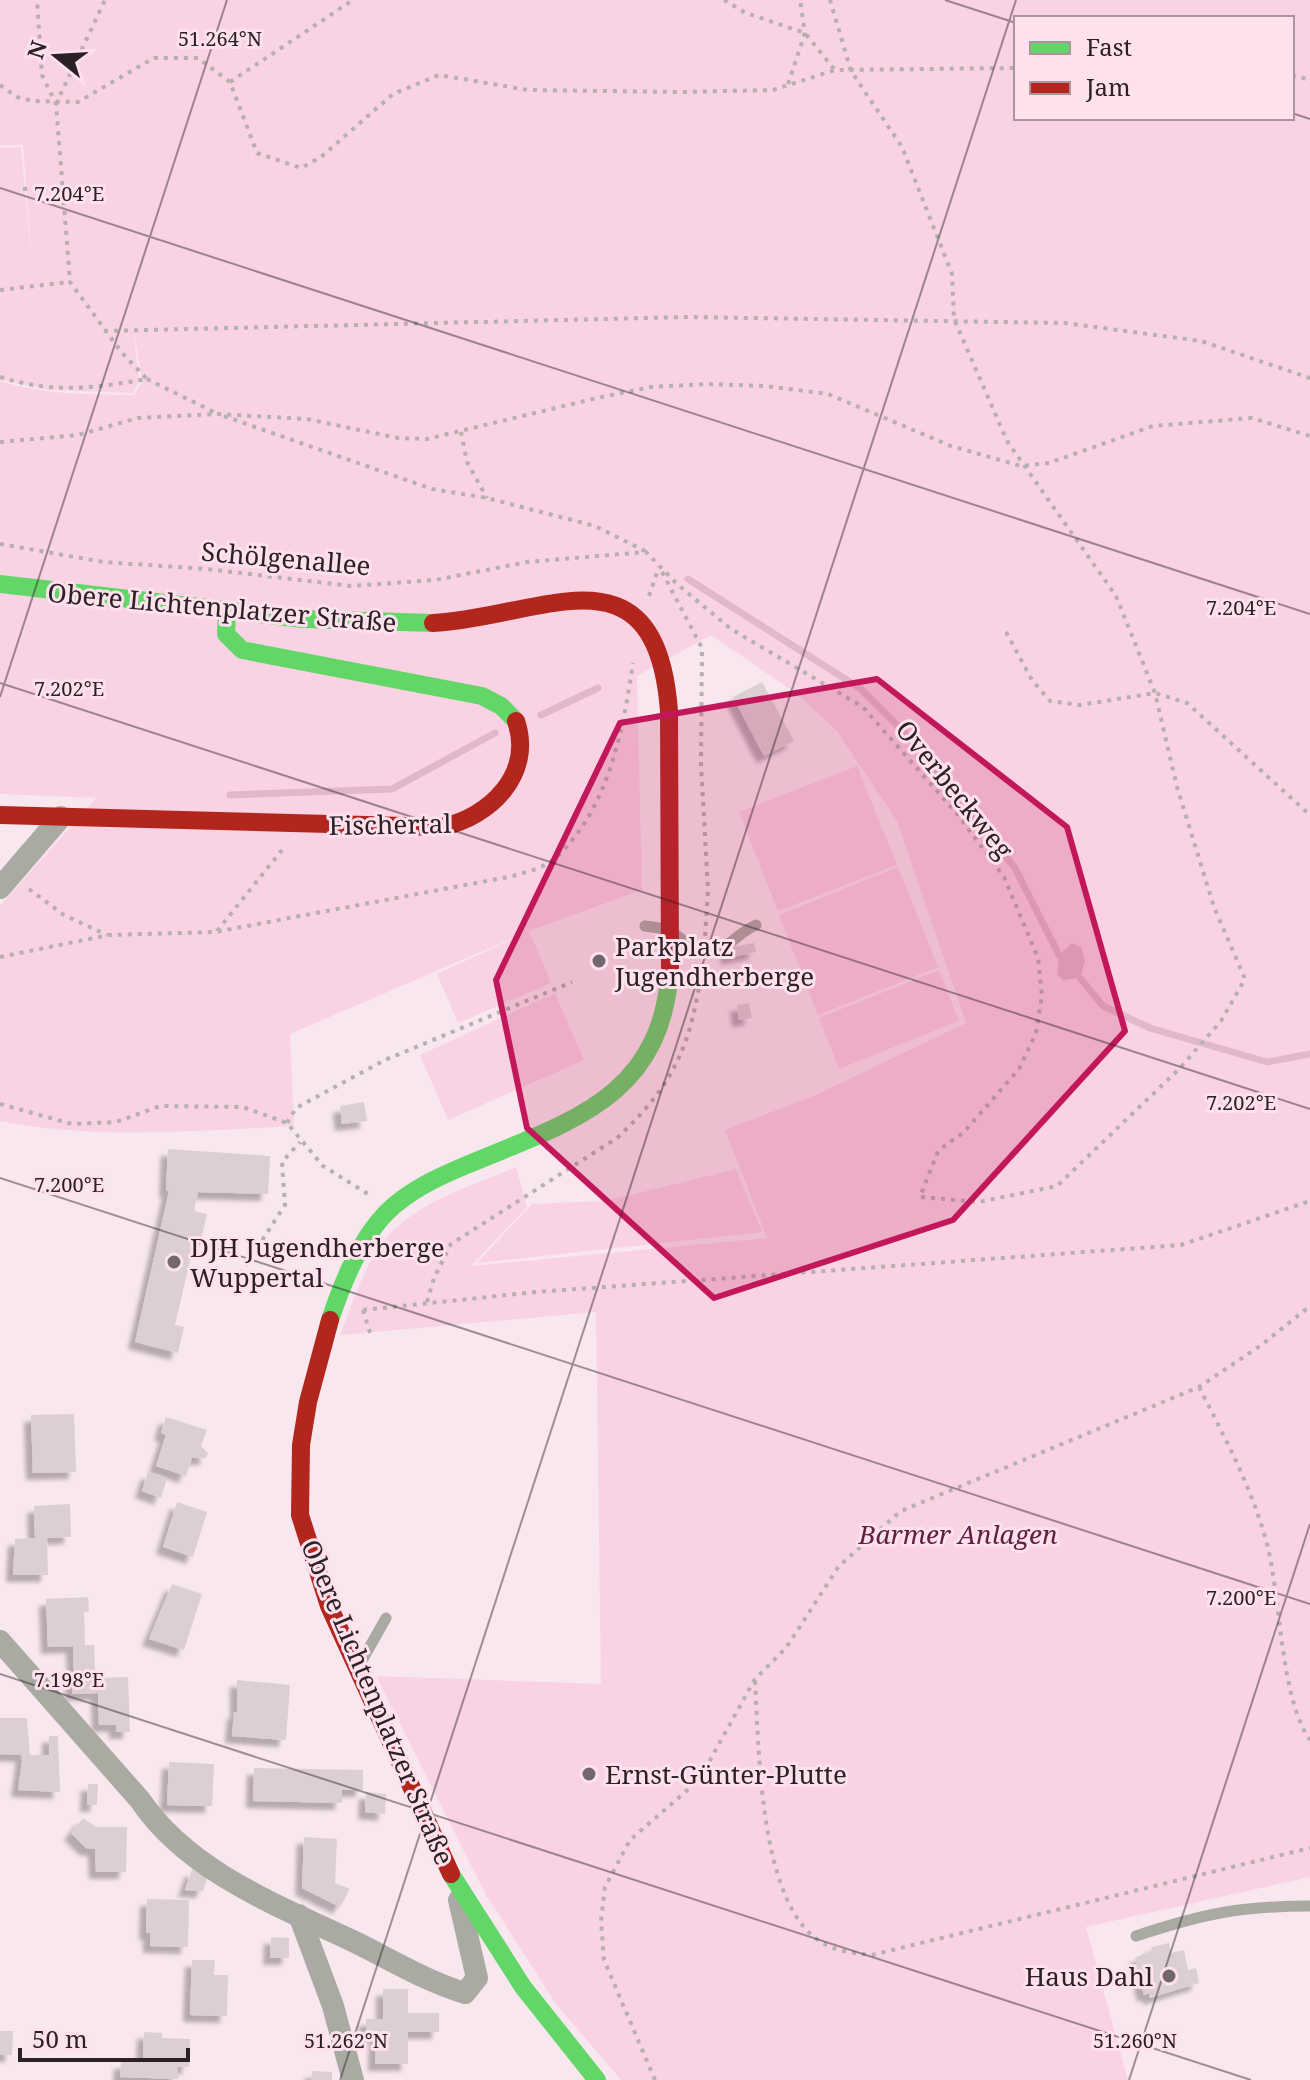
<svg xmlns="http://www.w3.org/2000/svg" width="1310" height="2080" font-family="'Noto Serif',serif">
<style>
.green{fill:#f9d3e3;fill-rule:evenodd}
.water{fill:#e3b7ca}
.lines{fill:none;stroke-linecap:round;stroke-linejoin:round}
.stream{stroke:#e3b7ca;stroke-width:7}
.building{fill:#dccfd4;filter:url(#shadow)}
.path{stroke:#b6b0ae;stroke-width:4;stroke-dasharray:4 6;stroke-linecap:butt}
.lane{stroke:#a9aaa2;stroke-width:11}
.street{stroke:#a9aaa2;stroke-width:22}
.fast{stroke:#63d668;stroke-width:18}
.jam{stroke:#b3261e;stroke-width:18}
.marked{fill:#c2185b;fill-opacity:0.2;stroke:#c2185b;stroke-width:6;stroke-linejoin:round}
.ticks{fill:none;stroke:#2c2126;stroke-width:2;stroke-opacity:0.45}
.poi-dot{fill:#73666c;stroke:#ffe0ed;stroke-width:3}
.labels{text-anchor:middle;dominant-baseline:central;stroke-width:6;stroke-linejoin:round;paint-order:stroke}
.street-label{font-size:26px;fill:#2c2126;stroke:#ffe0ed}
.poi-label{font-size:26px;fill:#2c2126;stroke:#ffe0ed;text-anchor:start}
.park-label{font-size:26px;font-style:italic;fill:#602041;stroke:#ffe0ed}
.ticks-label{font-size:20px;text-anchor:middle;fill:#2c2126;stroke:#ffe0ed;stroke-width:6;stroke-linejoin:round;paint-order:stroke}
</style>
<defs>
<filter id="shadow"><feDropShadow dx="-7" dy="7" stdDeviation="2" flood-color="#0004"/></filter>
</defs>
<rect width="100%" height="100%" fill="#f8e7ee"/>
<!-- green -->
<path class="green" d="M0 0H1310V1877L1086 1927 1128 2080H621L556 2004 485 1893 376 1676 601 1684 596 1312 340 1335C354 1301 366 1256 394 1230 426 1199 476 1184 516 1167L527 1207 471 1266 767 1238 725 1130 818 1094 966 1023 897 821 836 730 797 694 711 635 637 676 642 890 529 931 551 983 458 1023 437 974 527 932 290 1034 294 1126C196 1131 96 1140 0 1121V906L96 798 0 794V381C44 395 89 394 134 395L142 382 133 325 139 381 133 393 51 390 0 380V148L21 147 32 264 23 145H0ZM1016 18H1292V118H1016Z
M857 766 897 865 778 911 739 812Z
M898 867 938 967 818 1015 779 915Z
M939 970 959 1021 839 1069 819 1018Z
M555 993 584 1060 448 1120 420 1055Z
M736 1169 762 1232 477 1263 532 1204 606 1201Z"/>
<!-- water -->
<path class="water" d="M1072 943 1081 947 1085 961 1080 978 1063 980 1057 974 1059 955Z"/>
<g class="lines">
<!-- stream -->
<path class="stream" d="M688 579 861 689 905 733 1015 868 1059 955
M541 715 598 688
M230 795 392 789 495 733
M1080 978 1103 1006 1150 1028 1267 1062 1310 1054"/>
</g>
<!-- building -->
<path class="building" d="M762 682 794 741 764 756 733 697Z
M754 943 756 952 728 958 727 948Z
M749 1003 752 1018 739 1020 737 1005Z
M364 1102 367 1121 342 1124 340 1106Z
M168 1149 270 1156 268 1194 198 1192 194 1211 207 1214 199 1249 193 1248 175 1325 184 1327 178 1353 135 1342 169 1191 166 1190Z
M74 1414 76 1472 33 1473 31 1415Z
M166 1417 207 1430 201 1446 208 1453 206 1458H192L186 1476 156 1466 166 1435 161 1433Z
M148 1472 167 1478 161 1498 142 1491Z
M177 1502 207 1512 193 1557 163 1547Z
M70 1504 71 1537 47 1538 48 1575H13L15 1539 35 1538 34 1506Z
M172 1584 202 1594 184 1650 149 1639Z
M88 1597 89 1612H84L85 1645H94L95 1670 74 1671 73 1646 48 1647 46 1599Z
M72 1673H97L98 1678 128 1677 130 1732H116V1725H99L98 1693 72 1694Z
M237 1680 290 1685 286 1740 232 1736 234 1712H237Z
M0 1718H27L30 1755H49V1736H58L60 1792 18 1790 23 1755 0 1754Z
M169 1762 214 1764 212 1806 167 1805Z
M254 1768 363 1770V1790H342V1803L253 1801Z
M88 1784H98L97 1805H87Z
M366 1792 386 1794 385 1814 365 1812Z
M83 1818 96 1827H127L126 1872H96L95 1849 86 1848 71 1833Z
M304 1837 337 1839 335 1883 350 1889 340 1907 302 1888Z
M192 1869 207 1878 203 1891 185 1890Z
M147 1899 189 1900 188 1947 150 1946V1933H146Z
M271 1937 289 1938V1958H270Z
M1169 1943 1171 1953 1184 1950 1188 1970 1196 1968 1199 1983 1150 1998 1149 1993 1144 1995 1135 1958 1152 1950 1151 1947Z
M192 1960H215L214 1975H228L227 2016 190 2015Z
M383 1989H408V2013H439V2032H408V2064H375L376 2035H366V2019H383Z
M0 2031H13L12 2055H0Z
M144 2032 162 2033V2038L190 2039 189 2067H178V2079L120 2077 121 2062H143Z
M312 2071 332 2072V2080H311Z"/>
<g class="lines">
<!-- path -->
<path class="path" d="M724 0 746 13 805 33 834 69
M1292 75 1310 80
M230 82 353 0
M788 84 805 33 800 0
M0 85 17 97 33 101 78 102 154 58H198L230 82 257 153 301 168 321 157 393 94 439 75 528 90 680 92 773 90 835 70 1016 68
M56 104 105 0
M23 189 61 186
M0 290 70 282
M104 331 688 317 1065 323 1201 341 1310 378
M0 377C54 394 93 388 147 379L122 353 70 282 56 104 42 75 37 0
M147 379 216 413
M224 416 432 489 487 498 595 526 645 551
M461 432 467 462 487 498
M0 442 78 435 138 418 217 414 307 419 398 438 427 439 597 398 651 387 707 384 765 386 828 394 951 446 1021 466 1049 463 1153 426 1252 418 1310 436
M0 544 104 562 207 569 351 586 435 580 527 562 646 552 677 584 731 629 863 707 958 815 1004 877 1038 958 1042 995 1036 1033 1019 1069 964 1132 938 1151 920 1197 979 1202 1057 1186 1179 1069 1221 1021 1245 979 1214 907 1177 787 1155 693 1116 596 1007 441 954 319 952 274 902 147 851 71 830 0
M662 572 702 648 701 764 708 889 705 937
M649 596 659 567
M1006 632 1032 680 1050 701 1080 705 1155 693 1187 703 1310 815
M29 889 64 915 107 935
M217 931 282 850
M0 957 109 935 215 932 513 876C526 872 543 868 553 860 608 812 623 731 633 663
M0 1104 72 1124 116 1122 160 1106 243 1107 287 1123 323 1166 368 1194
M287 1123 296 1108 385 1060 572 982
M235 1282 285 1205 282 1162 300 1142
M427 1302 434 1278 451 1244 617 1138C675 1084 692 1043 702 966
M363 1310 536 1292 1181 1245 1310 1201
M363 1310 371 1336
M1199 1387C1225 1438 1252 1488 1267 1544 1281 1598 1280 1698 1310 1740
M755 1681C759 1748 759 1892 814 1937 831 1951 852 1953 872 1955L1310 1848
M655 2080 604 1960 601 1921 605 1887 630 1840 699 1780 755 1679 786 1648 839 1566 901 1511 1199 1387 1260 1346 1310 1306"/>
<!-- lane -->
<path class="lane" d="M645 926C652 927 663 928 670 931 687 940 697 960 720 949 733 943 741 931 756 925
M360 1664 386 1618
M1136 1936C1202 1914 1240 1906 1310 1906"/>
<!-- street -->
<path class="street" d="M0 888 61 817
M0 1641 140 1800C189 1873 282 1907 359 1944 393 1961 428 1982 465 1993L477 1978 459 1900
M299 1915 333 2006 353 2080"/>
<!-- fast -->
<path class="fast" d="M0 584 303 619 433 623
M227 611 226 634 242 650 482 696 501 706 516 721
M330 1320C342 1284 359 1241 386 1213 409 1190 440 1176 469 1164 572 1121 663 1097 670 967
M451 1874 523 1987 597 2080"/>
<!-- jam -->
<path class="jam" d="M433 623C540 618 656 539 669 711L670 967
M0 815 442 827C490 817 534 774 516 721
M330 1320 308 1402 301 1445 300 1515 329 1606 451 1874"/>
</g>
<!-- marked area -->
<path class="marked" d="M877 679 1067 827 1125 1031 953 1220 714 1298 527 1128 496 980 620 723Z"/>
<!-- ticks -->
<path class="ticks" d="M945 0 1016 23M1292 113 1310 119M0 188 1310 614M0 683 1310 1109M0 697 227 0M0 1178 1310 1604M0 1674 1251 2080M340 2080 1016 0M1129 2080 1310 1524"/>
<!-- markers -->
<g class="poi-dot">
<circle cx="599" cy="961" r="8"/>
<circle cx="174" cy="1262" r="8"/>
<circle cx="589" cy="1774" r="8"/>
<circle cx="1169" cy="1976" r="8"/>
</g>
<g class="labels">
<!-- street labels -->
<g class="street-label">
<text transform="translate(286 558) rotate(5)">Schölgenallee</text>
<text transform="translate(222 607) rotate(5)">Obere Lichtenplatzer Straße</text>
<text transform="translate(955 789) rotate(51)">Overbeckweg</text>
<text transform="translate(390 824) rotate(-1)">Fischertal</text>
<text transform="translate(378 1702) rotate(67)">Obere Lichtenplatzer Straße</text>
</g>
<!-- poi labels -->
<g class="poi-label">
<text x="615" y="946">Parkplatz<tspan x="615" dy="30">Jugendherberge</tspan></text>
<text x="190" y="1247">DJH Jugendherberge<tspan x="190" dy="30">Wuppertal</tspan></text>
<text x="605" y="1774">Ernst-Günter-Plutte</text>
<text x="1153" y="1976" text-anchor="end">Haus Dahl</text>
</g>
<!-- park labels -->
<g class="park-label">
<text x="958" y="1534">Barmer Anlagen</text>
</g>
</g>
<g class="ticks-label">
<text x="220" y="46">51.264°N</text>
<text x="69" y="201">7.204°E</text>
<text x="1241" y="615">7.204°E</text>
<text x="69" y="696">7.202°E</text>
<text x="1241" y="1110">7.202°E</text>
<text x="69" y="1192">7.200°E</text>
<text x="1241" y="1605">7.200°E</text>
<text x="69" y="1687">7.198°E</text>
<text x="346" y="2048">51.262°N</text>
<text x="1135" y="2048">51.260°N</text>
</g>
<!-- legend -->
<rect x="1014" y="16" width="280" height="104" fill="#ffe0ed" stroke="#ab949d" stroke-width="2"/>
<rect x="1030" y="42" width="40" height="12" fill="#63d668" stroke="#ab949d" stroke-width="2"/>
<text x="1086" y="56" font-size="24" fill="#2c2126">Fast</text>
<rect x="1030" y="82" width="40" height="12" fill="#b3261e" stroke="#ab949d" stroke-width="2"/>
<text x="1086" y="96" font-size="24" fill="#2c2126">Jam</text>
<!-- north arrow -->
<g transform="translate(56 56) rotate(288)" stroke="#ffe0ed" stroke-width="6" paint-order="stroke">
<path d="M0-6L14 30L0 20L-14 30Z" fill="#2c2126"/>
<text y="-12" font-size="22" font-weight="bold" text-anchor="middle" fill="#2c2126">N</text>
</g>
<!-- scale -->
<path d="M20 2048v12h168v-12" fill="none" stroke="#2c2126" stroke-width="4"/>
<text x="32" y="2048" font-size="24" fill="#2c2126" stroke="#ffe0ed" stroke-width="6" paint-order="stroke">50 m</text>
</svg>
